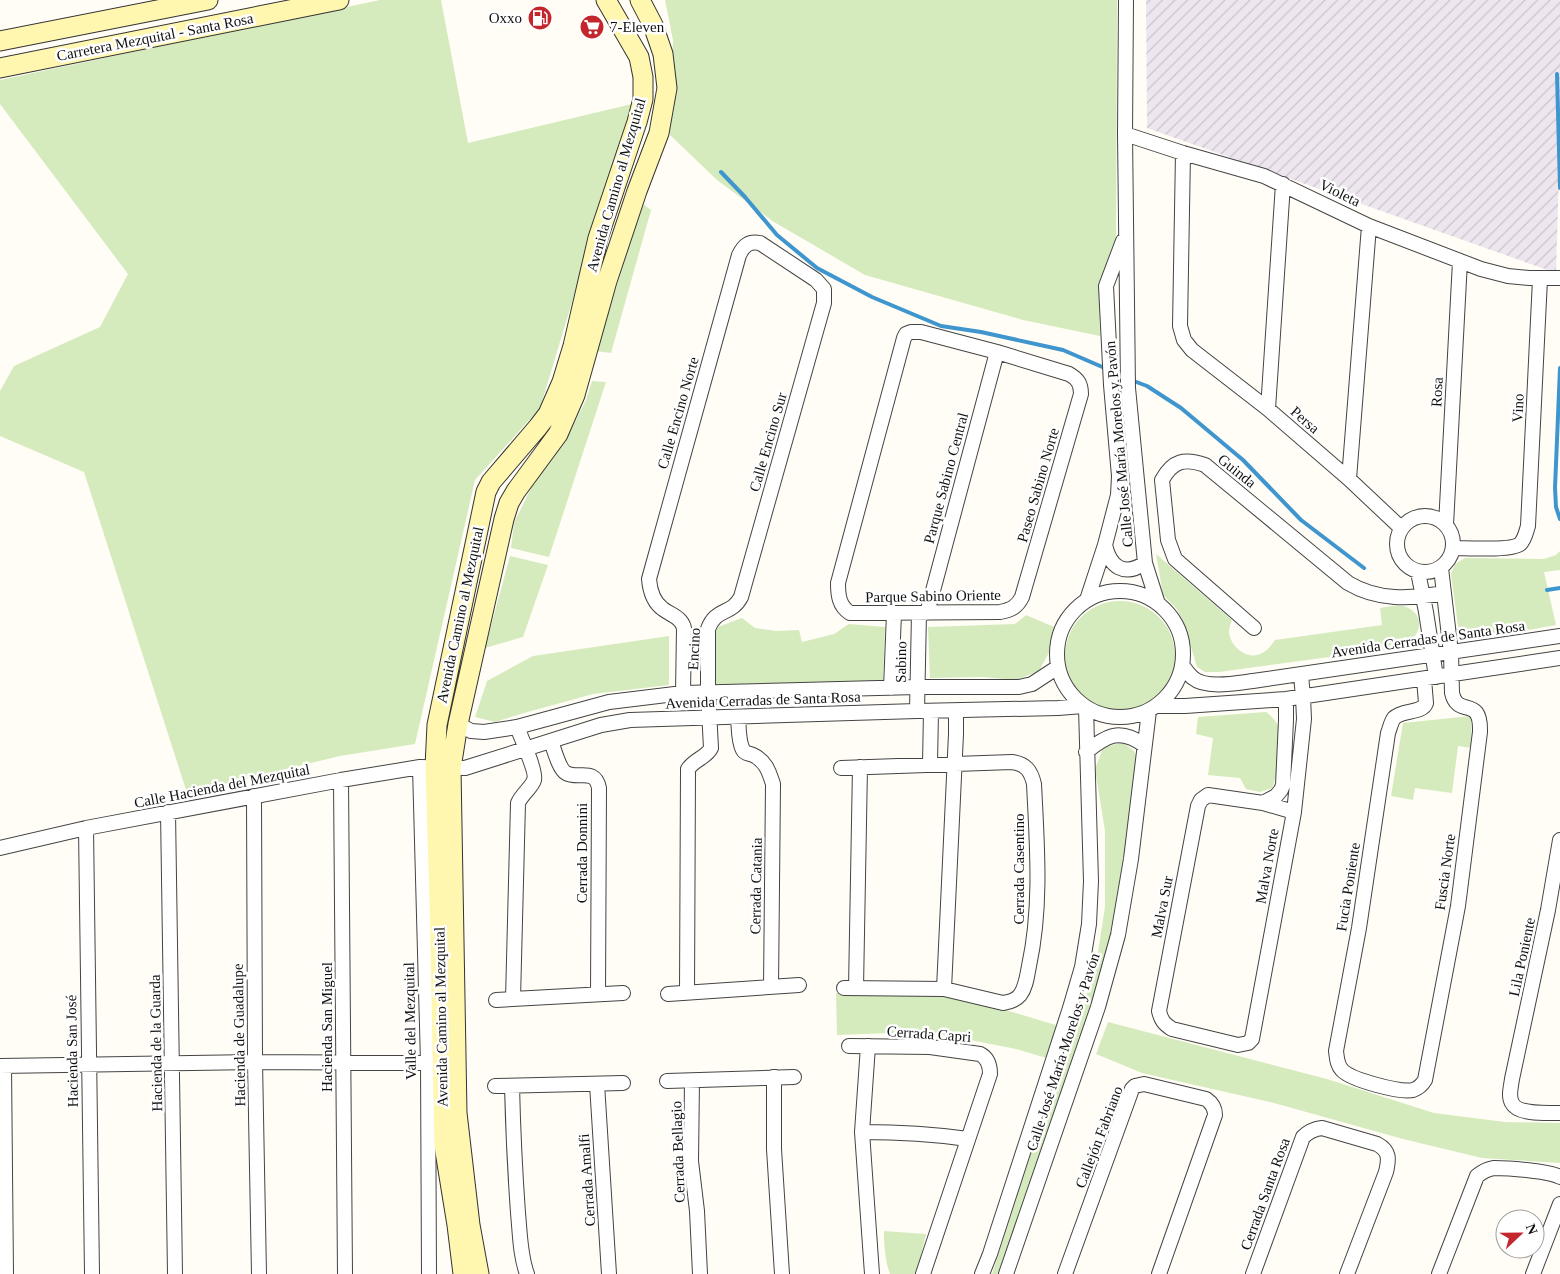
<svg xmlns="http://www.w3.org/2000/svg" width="1560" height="1274" font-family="Georgia,serif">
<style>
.industrial{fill:url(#industrial-furrows)}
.grass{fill:#d5ebbd}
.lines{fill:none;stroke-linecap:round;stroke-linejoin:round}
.stream{stroke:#3f96cf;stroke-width:4}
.minor-casing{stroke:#444;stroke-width:16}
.secondary-casing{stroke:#333;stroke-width:21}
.minor{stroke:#fff;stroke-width:14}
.secondary{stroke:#fff6b0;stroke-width:19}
.labels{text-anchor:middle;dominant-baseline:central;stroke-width:5;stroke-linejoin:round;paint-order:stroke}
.poi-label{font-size:15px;fill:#111;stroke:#fff;text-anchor:end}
.street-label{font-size:15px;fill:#111;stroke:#fff}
</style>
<defs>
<pattern id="industrial-furrows" width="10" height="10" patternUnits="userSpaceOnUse" patternTransform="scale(1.25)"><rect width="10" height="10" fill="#eee6ef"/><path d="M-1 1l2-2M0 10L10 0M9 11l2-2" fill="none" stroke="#cbc4cc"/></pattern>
</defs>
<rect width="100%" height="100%" fill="#fffdf5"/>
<!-- industrial -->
<path class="industrial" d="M1146 0H1560V140L1556 273 1147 128Z"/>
<!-- grass -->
<path class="grass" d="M380 0H441L468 143 632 104 540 408 475 480 415 744 340 756 187 793 84 472 0 436V391L14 366 100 327 128 274 0 104V80Z
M665 0H1117L1116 242 1099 289 1100 336 1023 320 865 275 774 222 717 180 669 134 673 40Z
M643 204 651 210 611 353 596 351Z
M592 381 606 382 549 557 511 548 514 523 535 480 568 436 586 400Z
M1560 551V570L1544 572 1556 625 1477 639 1458 626 1451 574 1455 564 1465 558 1544 559 1556 555Z
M1156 554 1232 620C1231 623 1229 628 1229 632 1230 645 1244 658 1257 655 1265 653 1271 646 1275 640L1382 625 1380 608C1387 607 1396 605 1403 606 1418 610 1424 623 1415 636 1412 640 1407 644 1404 647L1219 672H1205L1197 667 1183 620 1176 608 1163 595Z
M510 556 548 565 523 637 485 648Z
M1065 656a55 55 0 1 1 110 0a55 55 0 1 1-110 0Z
M1026 615 1054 627 1051 649 1039 671 1016 680 981 677 930 678 928 627 1015 624Z
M742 618 755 628 777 631 799 630 802 642 834 634 849 624 885 627 883 682 715 685V628Z
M669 636V685L593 694 524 713 495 722 475 717 487 681 533 656Z
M1266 712C1273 717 1278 723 1280 731 1282 742 1277 778 1272 788L1260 792 1246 789 1240 778 1208 775 1213 738 1196 734 1198 717Z
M1471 716 1472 748 1458 746 1452 793 1415 788 1413 800 1391 796 1403 723Z
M1123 742 1134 751 1139 761 1109 955 1003 1274H992L1043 1117 1081 1013 1096 965 1105 907V831L1095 769 1103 748Z
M836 993 882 995 937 993 996 1007 1059 1026 1050 1059 1016 1049 940 1034 889 1033 837 1035Z
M1108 1022 1327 1079 1434 1113 1505 1122 1560 1123V1163L1482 1158 1403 1139 1274 1103 1142 1073 1096 1054Z
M884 1231 926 1234 921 1255 920 1271 916 1274H890C885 1260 884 1246 884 1231Z"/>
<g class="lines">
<!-- stream -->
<path class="stream" d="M1557 74 1560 188
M721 172 745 197 777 235 817 268 872 297 941 326 981 332 1063 350 1107 369
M1560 368 1555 488 1556 507 1560 519
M1131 380 1147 386 1181 408 1243 460 1301 520 1364 568
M1547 590 1560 588"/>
<defs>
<path id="minor" d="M1126 0 1125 134 1128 388 1145 563 1158 604
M1125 134 1183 153 1264 176 1369 226 1481 269 1508 276 1529 278H1560
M1183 153 1180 326 1184 340 1192 350 1268 409 1349 479 1401 528
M911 332H921L997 352 1069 374C1078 379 1081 384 1081 394L1022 597C1017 607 1011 610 1000 612L850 613C839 606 838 595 838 583L904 338 906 334Z
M1268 409 1283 184
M1349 479 1369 226
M1397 544a28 28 0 1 1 56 0a28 28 0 1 1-56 0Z
M1446 525 1460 261
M1105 545C1110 567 1124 577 1145 563
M1453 548C1466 548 1511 551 1520 544 1525 539 1526 532 1528 526L1540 279
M1418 572 1426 612 1436 677
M1057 654a63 63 0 1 1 126 0a63 63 0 1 1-126 0Z
M1087 600 1105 545 1118 495 1119 476 1111 385 1106 286 1123 241
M927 613 997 352
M1254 628 1175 559 1168 540 1162 480C1173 460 1185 458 1205 465L1348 583C1378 601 1410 599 1444 593
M1182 665C1185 669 1189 675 1193 678 1206 689 1237 683 1253 681L1560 636
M1424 679 1426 703C1422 714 1403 709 1394 718 1391 722 1390 728 1388 733L1359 928 1336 1051C1337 1058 1337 1065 1342 1070 1351 1080 1401 1093 1413 1090 1419 1088 1422 1085 1425 1080L1458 906 1480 732C1481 694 1458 719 1452 693L1451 653 1441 568
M891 688 894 613
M683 693 684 628C681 617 671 615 663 609 653 602 650 591 649 579L739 255C744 245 749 241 760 243L816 280 824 289V303L741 597C731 616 716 607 708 629V692L711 748C707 757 695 759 688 769L687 992
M1286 699V720L1283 785 1281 790 1276 796 1263 803 1208 795 1201 800 1198 806 1159 1011C1161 1020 1164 1024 1172 1029L1238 1045 1248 1043 1252 1039 1294 812 1304 719 1303 697 1301 675
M1158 706H1185L1286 699 1560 658
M917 711 919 613
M738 717C739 727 738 741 743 750 745 754 749 753 753 755 766 761 769 772 773 784L771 987
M458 724 471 731 484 732 517 727 609 702 683 693 917 687H1019L1032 684 1058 667
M551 741C554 749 559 769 566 773 578 780 595 767 599 788L598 994
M1086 752C1107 735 1120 728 1144 745
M930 764 931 711
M420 767 428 1063 429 1274
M841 768 1012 762C1026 764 1031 771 1034 784 1037 845 1042 906 1029 966 1027 976 1026 987 1020 995 1016 1000 1010 1002 1003 1003L944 989 844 988
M341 780 345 1274
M254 796 255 1062 259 1274
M1263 803 1294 812
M168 812 175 1274
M86 828 92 1274
M1560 840 1548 910 1512 1079C1511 1087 1508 1096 1512 1103 1518 1115 1548 1113 1560 1113
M0 848 86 828 341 780 420 767 465 768 601 725 630 720 917 711 1058 708 1083 706
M856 988 860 767
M944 989 956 734V711
M668 994 799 985
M513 999 518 803C522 794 532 787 534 780 537 773 521 737 517 727
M496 1000 623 993
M849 1046 930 1047 980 1054C988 1058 990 1065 990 1074L923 1274
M868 1046 862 1132 872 1274
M0 1066 255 1062 428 1063
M4 1066 6 1274
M774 1077V1149L782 1274
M667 1081 794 1077
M692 1081 691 1161 697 1211 700 1274
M597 1084 609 1274
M495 1086 623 1083
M512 1086C513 1128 515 1171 518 1213 520 1233 520 1255 527 1274
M862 1132C897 1132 933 1134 968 1139
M982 1274 990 1254 1070 1008 1082 967 1089 924 1091 881 1086 708
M1006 1274 1098 1007 1118 935 1131 859 1149 711
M1065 1274 1132 1089 1135 1086 1144 1084 1206 1099C1212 1103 1215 1108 1215 1115L1159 1274
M1253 1274 1303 1137C1309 1131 1314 1129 1322 1128L1377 1144C1390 1151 1389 1159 1386 1172L1347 1274
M1439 1274 1477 1176C1482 1172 1487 1169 1494 1168 1508 1168 1550 1171 1560 1177
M1533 1274 1560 1204"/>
<path id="secondary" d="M0 41 208 0
M0 68 339 0
M463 1274 457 1225 444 1145 439 901 435 767 437 725 486 492 491 482 538 427 548 414 562 382 573 346 598 238 637 122 643 99V77L639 57 606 0
M479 1274 470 1225 457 1113 451 768 458 724 504 519 509 503 516 491 558 434 575 395 607 281 637 191 659 133 667 88 663 54 653 25 640 0"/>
</defs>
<!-- minor casing -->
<use href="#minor" class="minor-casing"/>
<!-- secondary casing -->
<use href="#secondary" class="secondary-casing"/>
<!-- minor -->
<use href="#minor" class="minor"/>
<!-- secondary -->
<use href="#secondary" class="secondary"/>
</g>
<!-- icons -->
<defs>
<symbol id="fuel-disc" viewBox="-11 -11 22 22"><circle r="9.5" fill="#c4262e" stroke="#fff"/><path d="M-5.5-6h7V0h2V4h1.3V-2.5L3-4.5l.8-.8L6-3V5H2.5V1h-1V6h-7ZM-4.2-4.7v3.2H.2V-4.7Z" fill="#fff"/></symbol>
<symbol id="supermarket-disc" viewBox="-11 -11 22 22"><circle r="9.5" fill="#c4262e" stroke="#fff"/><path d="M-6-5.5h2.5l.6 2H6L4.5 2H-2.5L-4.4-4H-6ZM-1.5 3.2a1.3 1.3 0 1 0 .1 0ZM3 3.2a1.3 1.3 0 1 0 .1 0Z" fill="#fff"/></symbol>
</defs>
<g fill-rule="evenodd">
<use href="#fuel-disc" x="526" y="4" width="28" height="28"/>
<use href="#supermarket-disc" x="578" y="13" width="28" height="28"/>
</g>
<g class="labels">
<!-- poi labels -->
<g class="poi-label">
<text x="522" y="18">Oxxo</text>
<text x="610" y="27" text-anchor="start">7-Eleven</text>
</g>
<!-- street labels -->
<g class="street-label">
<text transform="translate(155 37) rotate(-11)">Carretera Mezquital - Santa Rosa</text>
<text transform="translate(616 185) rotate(-74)">Avenida Camino al Mezquital</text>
<text transform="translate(1340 193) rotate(26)">Violeta</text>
<text transform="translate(1437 392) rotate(-87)">Rosa</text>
<text transform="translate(1518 408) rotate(-87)">Vino</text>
<text transform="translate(678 413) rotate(-74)">Calle Encino Norte</text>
<text transform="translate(1305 420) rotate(41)">Persa</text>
<text transform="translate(768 442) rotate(-74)">Calle Encino Sur</text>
<text transform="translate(1119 444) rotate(-95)">Calle José María Morelos y Pavón</text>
<text transform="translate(1237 471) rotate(39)">Guinda</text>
<text transform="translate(946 478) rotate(-75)">Parque Sabino Central</text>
<text transform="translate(1038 485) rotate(-74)">Paseo Sabino Norte</text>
<text transform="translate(933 596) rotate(-1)">Parque Sabino Oriente</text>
<text transform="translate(460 615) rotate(-78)">Avenida Camino al Mezquital</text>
<text transform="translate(1428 639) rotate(-8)">Avenida Cerradas de Santa Rosa</text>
<text transform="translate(694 649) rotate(-87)">Encino</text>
<text transform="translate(901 662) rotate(-89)">Sabino</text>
<text transform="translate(763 700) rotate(-2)">Avenida Cerradas de Santa Rosa</text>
<text transform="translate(222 786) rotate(-11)">Calle Hacienda del Mezquital</text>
<text transform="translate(582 853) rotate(-90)">Cerrada Donnini</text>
<text transform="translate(1267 866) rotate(-80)">Malva Norte</text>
<text transform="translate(1019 869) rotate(-90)">Cerrada Casentino</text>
<text transform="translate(1445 872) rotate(-82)">Fuscia Norte</text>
<text transform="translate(756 886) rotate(-89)">Cerrada Catania</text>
<text transform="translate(1348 887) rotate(-81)">Fucia Poniente</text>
<text transform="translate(1162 907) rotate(-79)">Malva Sur</text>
<text transform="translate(1522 957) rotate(-78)">Lila Poniente</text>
<text transform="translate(441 1017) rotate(-91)">Avenida Camino al Mezquital</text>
<text transform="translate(410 1021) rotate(-91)">Valle del Mezquital</text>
<text transform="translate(327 1027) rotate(-90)">Hacienda San Miguel</text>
<text transform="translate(929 1034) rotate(4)">Cerrada Capri</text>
<text transform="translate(239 1035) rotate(-91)">Hacienda de Guadalupe</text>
<text transform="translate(156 1043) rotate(-91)">Hacienda de la Guarda</text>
<text transform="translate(72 1051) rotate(-91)">Hacienda San José</text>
<text transform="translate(1063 1052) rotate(-72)">Calle José María Morelos y Pavón</text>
<text transform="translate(1099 1137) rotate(-69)">Callejón Fabriano</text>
<text transform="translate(678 1152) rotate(-92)">Cerrada Bellagio</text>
<text transform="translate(587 1180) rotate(-94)">Cerrada Amalfi</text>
<text transform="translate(1265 1194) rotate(-70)">Cerrada Santa Rosa</text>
</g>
</g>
<!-- north arrow -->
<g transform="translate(1520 1234) rotate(68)"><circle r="24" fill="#ffffff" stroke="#a0a0a0"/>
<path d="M0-4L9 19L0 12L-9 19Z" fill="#c4262e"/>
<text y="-8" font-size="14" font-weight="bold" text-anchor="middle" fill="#111111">N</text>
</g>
</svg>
